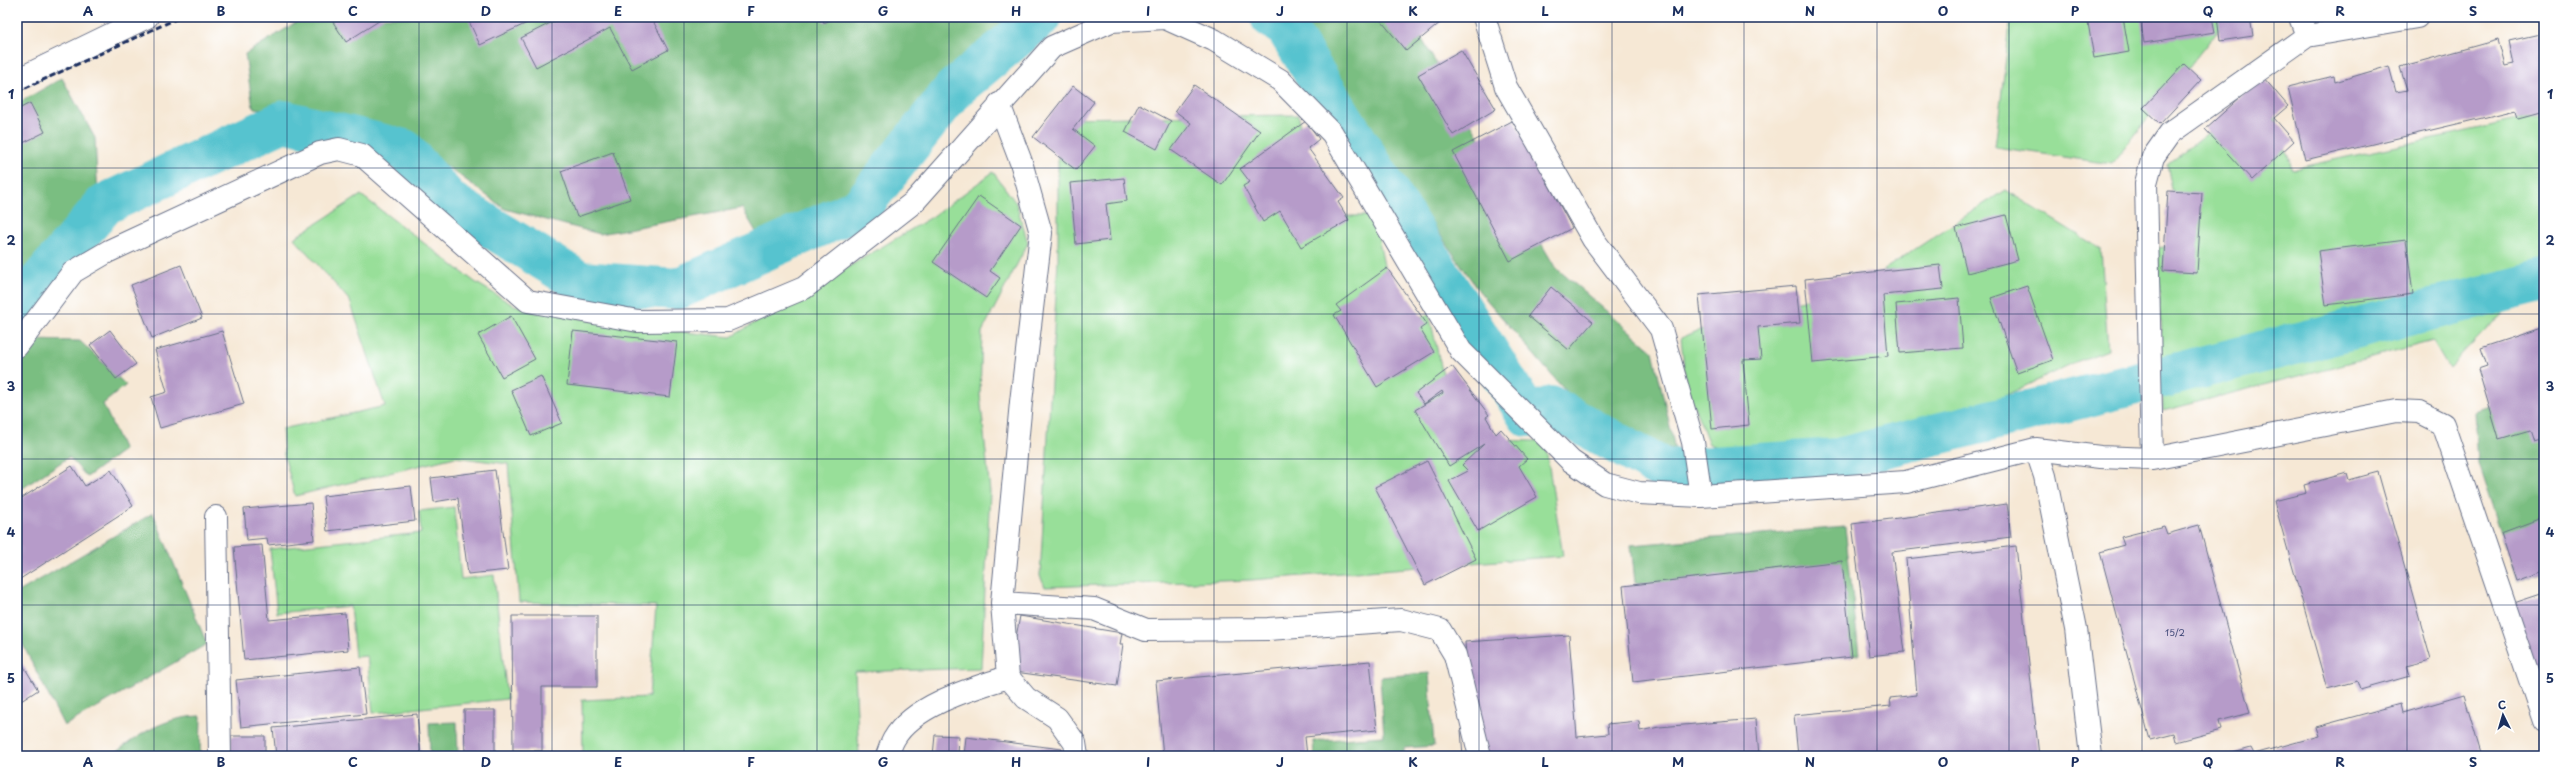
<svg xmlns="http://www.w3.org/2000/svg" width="2561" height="773" font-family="'Playpen Sans',sans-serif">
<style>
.green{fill:#98df99;stroke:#5a877c}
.forest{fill:#7abe81;stroke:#4a7670}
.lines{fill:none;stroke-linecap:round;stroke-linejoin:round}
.canal{stroke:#56c3cf;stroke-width:42}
.building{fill:#b69bc9}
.minor-casing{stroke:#687088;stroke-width:24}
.minor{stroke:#fff;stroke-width:22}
.rail{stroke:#1b2f5e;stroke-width:3;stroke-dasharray:6 3;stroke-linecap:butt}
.grid{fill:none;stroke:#1b2f5e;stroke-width:1;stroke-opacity:0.55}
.labels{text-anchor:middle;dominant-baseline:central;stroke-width:3.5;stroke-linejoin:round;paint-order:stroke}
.number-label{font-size:9px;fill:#424a79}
.neatline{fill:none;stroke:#1b2f5e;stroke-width:1.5}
.grid-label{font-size:13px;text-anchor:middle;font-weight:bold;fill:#1b2f5e}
</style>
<rect width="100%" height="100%" fill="#fff"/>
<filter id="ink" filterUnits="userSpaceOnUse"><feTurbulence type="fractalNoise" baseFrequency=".025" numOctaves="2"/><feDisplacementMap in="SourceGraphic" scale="8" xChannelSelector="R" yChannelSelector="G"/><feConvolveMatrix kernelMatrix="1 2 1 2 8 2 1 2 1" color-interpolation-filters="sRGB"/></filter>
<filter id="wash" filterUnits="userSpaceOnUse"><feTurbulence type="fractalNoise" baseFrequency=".012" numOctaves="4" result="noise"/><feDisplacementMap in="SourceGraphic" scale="16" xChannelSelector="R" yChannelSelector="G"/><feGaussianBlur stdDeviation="0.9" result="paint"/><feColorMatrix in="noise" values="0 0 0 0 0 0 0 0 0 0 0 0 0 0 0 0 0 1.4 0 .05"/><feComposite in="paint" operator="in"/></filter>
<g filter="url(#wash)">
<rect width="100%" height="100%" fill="#f6e8d5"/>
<!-- green -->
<path class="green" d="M2011 17H2225L2226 20 2112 164 1995 147Z
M2266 87 2292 169 2544 114V270L2449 368 2433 341 2163 411 2158 248 2183 242 2167 165Z
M1299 115 1305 216H1374L1396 325 1429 314 1458 440 1545 441 1563 556 1251 580 1045 587 1040 576 1058 260V118Z
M993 172 1016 203 1028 243 982 332 980 395 990 492 981 668 855 672 859 756H583L582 700 649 697 656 606 519 602 508 464 455 457 295 496 284 455 282 429 385 406 350 301 294 238 361 195 475 282 513 305 611 324 731 337 932 217Z
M2005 190 2101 249 2108 350 2073 363 1932 431 1757 461 1709 444 1686 386 1681 338 1740 313 1853 290Z
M454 507 461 579 494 575 507 699 373 713 367 656 355 657 350 606 277 613 270 549 421 533 419 511Z"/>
<!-- forest -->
<path class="forest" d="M305 17H1017L946 76 849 198 768 252 742 208 600 234 505 209 405 135 283 111 253 108 245 54Z
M1286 17H1409L1555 267 1653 351 1675 449 1605 437 1479 291 1293 22Z
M62 78 95 138 98 198 17 291V104Z
M28 340 80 341 126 385 103 404 124 450 87 477 69 457 17 492V356Z
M2495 405 2544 412V571L2517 581 2478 463 2475 412Z
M153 513 207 644 64 726 17 633V593Z
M1845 527 1859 654 1742 664 1652 587 1635 582 1631 545Z
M1429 673 1434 746 1404 748V756H1314L1313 741 1384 736 1380 677Z
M201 716 200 756H111C140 734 163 717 201 716Z
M457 722 458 756H430L429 723Z"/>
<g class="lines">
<!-- canal -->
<path class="canal" d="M1271 17 1285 26 1528 416 1551 407 1665 470 1838 459 2544 281
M17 309 105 204 284 121 404 150 450 202 580 282 677 289 860 208 954 89 1041 17"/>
</g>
<g id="blocks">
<!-- building -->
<path class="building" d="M335 17H385L346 42 331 19Z
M467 17H540L480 45Z
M562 17H651L668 50 632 69 610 28 536 67 521 38Z
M822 17H837L824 23Z
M1378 17H1447L1406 51Z
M2087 17H2123L2129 52 2094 58Z
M2140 17H2212L2215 32 2144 43Z
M2217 17H2250L2253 36 2220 41Z
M2544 33V112L2518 119 2516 110 2305 160 2288 87 2334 76 2335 82 2389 66 2396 92 2407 90 2400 67 2498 40 2505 66 2514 64 2509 41Z
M1461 50 1496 109 1453 135 1418 75Z
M2184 64 2201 80 2160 124 2143 108Z
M2263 77 2288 106 2274 118 2294 141 2252 180 2205 129Z
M1194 85 1260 131 1222 185 1171 150 1191 123 1175 111Z
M1073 86 1094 102 1073 129 1095 146 1076 170 1033 137Z
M30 103 45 132 17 146V110Z
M1139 104 1171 121 1157 149 1125 132Z
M1514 120 1572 228 1510 261 1453 152Z
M1306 121 1319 139 1308 148 1344 198 1338 202 1349 220 1301 247 1280 211 1263 222 1243 186 1250 182 1240 169Z
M613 152 630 199 577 217 561 171Z
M1124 178 1127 201 1106 204 1110 240 1076 244 1070 183Z
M2168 191 2202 193 2197 273 2163 271Z
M979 196 1021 225 990 271 1000 278 986 298 933 262Z
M2006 215 2018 260 1967 273 1956 228Z
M2406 240 2413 294 2326 305 2318 251Z
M181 265 202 318 152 338 131 285Z
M1940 265 1943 289 1883 295 1888 356 1813 363 1805 279Z
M1387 268 1427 324 1420 329 1434 352 1377 387 1334 315 1341 311 1336 305Z
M1796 286 1800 323 1758 327 1761 359 1743 360 1749 425 1712 429 1699 295Z
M2027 286 2053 360 2017 373 1991 298Z
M1551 287 1593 322 1569 350 1528 316Z
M1959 298 1963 348 1900 353 1896 304Z
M511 316 535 359 502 377 478 335Z
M2544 327V439L2534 442 2530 430 2499 439 2478 369 2487 366 2481 348Z
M110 330 136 364 116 379 90 345Z
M222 331 244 404 160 428 151 397 167 392 155 350Z
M573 331 677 342 670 397 567 385Z
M1452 366 1489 415 1486 417 1496 434 1501 429 1527 459 1519 466 1537 497 1478 531 1449 481 1468 471 1462 465 1484 444 1449 466 1415 410 1443 393 1442 391 1424 404 1416 393Z
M541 376 562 423 531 436 511 390Z
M1427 461 1476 559 1425 585 1375 487Z
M72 466 85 486 111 470 133 506 17 581V501Z
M495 470 508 570 468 574 458 498 434 502 431 478Z
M2378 472 2431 660 2407 666 2410 676 2360 690 2357 681 2327 689 2274 501 2306 493 2304 485 2347 473 2349 480Z
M411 486 415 521 327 531 323 496Z
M311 503 314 540 268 545 267 538 247 540 244 509Z
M2007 504 2011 537 1892 552 1905 652 1869 656 1852 524Z
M2544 517V571L2517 581 2501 533Z
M2199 525 2250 713 2219 721 2221 730 2176 742 2174 734 2150 740 2100 552 2124 545 2121 537 2164 526 2167 534Z
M262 545 269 620 345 613 348 650 244 660 234 547Z
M2016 546 2039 756H1798L1794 715 1891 706 1890 698 1917 695 1906 559Z
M1842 561 1852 657 1633 682 1623 586Z
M2544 593V670L2536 673 2514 603Z
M512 616H597V687H542V751H513Z
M1020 616 1122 633 1120 644H1123L1117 686 1015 672 1017 653H1013Z
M1569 635 1577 737 1608 734 1607 724 1639 721 1640 731 1659 727 1756 719 1759 756H1463L1461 730H1472L1465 642Z
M17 655 38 690 18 703 17 701Z
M1370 661 1377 730 1305 737 1307 756H1163L1156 681Z
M360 667 366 714 241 727 236 680Z
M2464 695 2482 756H2223L2251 748 2254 754 2319 736 2316 727 2400 704 2402 713Z
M464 710H495V756H465Z
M417 714 421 756H276L273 728Z
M935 735 959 736 958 756H933Z
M231 736H265V756H231Z
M966 737 1062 749 1061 756H964Z"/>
</g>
</g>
<g filter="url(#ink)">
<use href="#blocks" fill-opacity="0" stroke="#687088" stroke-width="1"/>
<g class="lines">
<defs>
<path id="minor" d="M1484 17 1506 87 1593 239 1661 329 1693 442 1701 496
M2300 17 2307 36
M17 80 147 17
M999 104 1021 162 1041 233 1021 402 1002 603 1008 677 1026 698 1057 718 1075 743 1077 756
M17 346 73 272 109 251 320 153 339 149 362 155 528 301 638 321 728 320 804 288 914 202 1052 47 1111 21 1165 18 1214 40 1280 80 1332 133 1461 351 1571 461 1605 484 1639 493 1701 496 1906 482 2036 449 2100 457 2152 459 2146 183 2153 157 2170 133 2307 36 2417 17
M2036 449 2045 476 2076 629 2091 756
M2152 459 2396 411 2419 412 2443 424 2544 721
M216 517 220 756
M1002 603 1094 609 1146 630 1268 629 1401 620 1440 630 1455 655 1480 756
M887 756C889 751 891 744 894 739 913 705 973 688 1008 677"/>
</defs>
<!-- minor casing -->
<use href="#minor" class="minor-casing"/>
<!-- minor -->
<use href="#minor" class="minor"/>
<!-- rail -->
<path class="rail" d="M17 92 180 17"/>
</g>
</g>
<!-- grid -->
<path class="grid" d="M154 17V756M287 17V756M419 17V756M552 17V756M684 17V756M817 17V756M949 17V756M1082 17V756M1214 17V756M1347 17V756M1479 17V756M1612 17V756M1744 17V756M1877 17V756M2009 17V756M2142 17V756M2274 17V756M2407 17V756M17 168H2544M17 314H2544M17 459H2544M17 605H2544"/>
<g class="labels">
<!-- number labels -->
<g class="number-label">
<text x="2175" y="632">15/2</text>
</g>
</g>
<!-- margin -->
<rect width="2561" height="773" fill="none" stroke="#fff" stroke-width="44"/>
<!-- north arrow -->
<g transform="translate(2503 715) rotate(355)" stroke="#ffffff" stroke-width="3" paint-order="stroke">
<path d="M0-3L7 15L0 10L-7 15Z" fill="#1b2f5e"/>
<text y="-6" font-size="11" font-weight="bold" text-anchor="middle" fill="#1b2f5e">С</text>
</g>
<rect x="22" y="22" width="2517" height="729" class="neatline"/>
<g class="grid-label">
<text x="88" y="16">A</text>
<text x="221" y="16">B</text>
<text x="353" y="16">C</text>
<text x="486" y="16">D</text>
<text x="618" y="16">E</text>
<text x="751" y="16">F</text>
<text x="883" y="16">G</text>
<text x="1016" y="16">H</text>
<text x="1148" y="16">I</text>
<text x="1280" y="16">J</text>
<text x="1413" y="16">K</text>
<text x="1545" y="16">L</text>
<text x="1678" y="16">M</text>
<text x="1810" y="16">N</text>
<text x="1943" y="16">O</text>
<text x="2075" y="16">P</text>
<text x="2208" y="16">Q</text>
<text x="2340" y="16">R</text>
<text x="2473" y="16">S</text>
<text x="11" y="99">1</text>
<text x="2550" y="99">1</text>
<text x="11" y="245">2</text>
<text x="2550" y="245">2</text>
<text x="11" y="391">3</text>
<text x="2550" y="391">3</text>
<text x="11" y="537">4</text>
<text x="2550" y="537">4</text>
<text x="11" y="683">5</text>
<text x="2550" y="683">5</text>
<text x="88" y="767">A</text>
<text x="221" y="767">B</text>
<text x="353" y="767">C</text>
<text x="486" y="767">D</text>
<text x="618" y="767">E</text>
<text x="751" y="767">F</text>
<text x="883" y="767">G</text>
<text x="1016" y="767">H</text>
<text x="1148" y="767">I</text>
<text x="1280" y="767">J</text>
<text x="1413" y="767">K</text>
<text x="1545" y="767">L</text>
<text x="1678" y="767">M</text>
<text x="1810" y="767">N</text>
<text x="1943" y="767">O</text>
<text x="2075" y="767">P</text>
<text x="2208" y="767">Q</text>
<text x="2340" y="767">R</text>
<text x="2473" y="767">S</text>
</g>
</svg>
